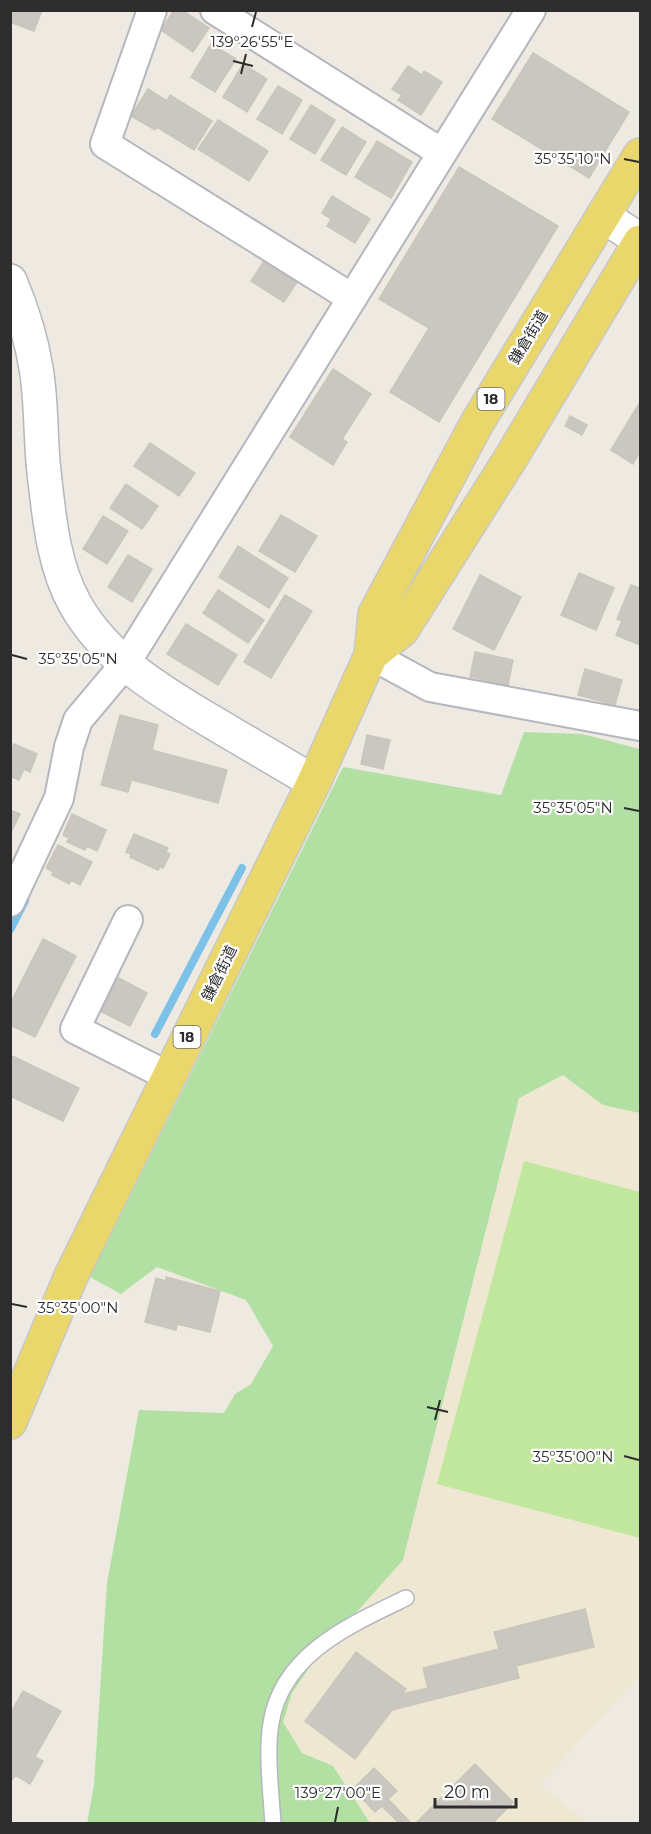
<svg xmlns="http://www.w3.org/2000/svg" width="651" height="1834" font-family="Montserrat,'Noto Sans JP',sans-serif">
<style>
.education{fill:#eee7d2}
.green{fill:#b1e0a2}
.pitch{fill:#c1e79e}
.lines{fill:none;stroke-linecap:round;stroke-linejoin:round}
.stream{stroke:#7cc1e8;stroke-width:8}
.building{fill:#cac6c0;stroke:#cac6ba;stroke-width:1.5}
.service-casing{stroke:#b4b6c0;stroke-width:18}
.minor-casing{stroke:#b4b6c0;stroke-width:32}
.tertiary-casing{stroke:#b4b6c0;stroke-width:36}
.primary-casing{stroke:#c8c8c8;stroke-width:36}
.service{stroke:#fff;stroke-width:15}
.minor{stroke:#fff;stroke-width:28}
.tertiary{stroke:#fff;stroke-width:33}
.primary{stroke:#e9d76b;stroke-width:33}
.ticks{fill:none;stroke:#2d2d2d;stroke-width:2}
.labels{text-anchor:middle;dominant-baseline:central;stroke-width:4.5;stroke-linejoin:round;paint-order:stroke}
.shield{fill:#fff;stroke:#6c6c6c;stroke-width:1.5}
.shield-label{font-size:14px;font-weight:bold;fill:#2d2d2d}
.street-label{font-size:15px;fill:#2d2d2d;stroke:#fff}
.ticks-label{font-size:15px;text-anchor:middle;fill:#2d2d2d;stroke:#fff;stroke-width:4.5;stroke-linejoin:round;paint-order:stroke}
</style>
<rect width="100%" height="100%" fill="#eeeae1"/>
<!-- education -->
<path class="education" d="M640 929V1675L540 1785 588 1823H252L259 1682 529 966Z"/>
<!-- green -->
<path class="green" d="M524 732 582 734 640 749V1113L603 1105 563 1075 519 1098 403 1560 315 1659 292 1693 283 1722 302 1753 333 1766 370 1823 87 1824 94 1785 107 1583 139 1410 224 1413 235 1394 251 1384 273 1346 246 1300 157 1267 121 1294 90 1277 343 767 501 795Z"/>
<!-- pitch -->
<path class="pitch" d="M524 1161 640 1192V1538L437 1484Z"/>
<g class="lines">
<!-- stream -->
<path class="stream" d="M10 930 25 901
M155 1034 242 868"/>
</g>
<!-- building -->
<path class="building" d="M12 10H42L34 31 10 22Z
M174 10H182L209 28 193 52 161 30Z
M211 44 236 59 215 92 191 77Z
M533 53 629 112 589 178 492 119Z
M243 64 267 79 247 112 223 97Z
M408 66 422 75 424 71 442 82 421 115 398 100 402 95 392 89Z
M278 86 302 100 282 134 257 119Z
M148 89 167 101 170 95 212 121 194 150 157 127 155 130 131 116Z
M311 105 335 120 315 154 290 139Z
M218 120 268 151 249 181 198 149Z
M342 127 366 142 346 175 321 160Z
M377 141 412 162 391 198 355 177Z
M459 167 558 226 439 422 390 392 429 328 379 299Z
M332 196 370 219 355 243 327 226 331 219 322 213Z
M264 261 297 282 284 302 251 281Z
M333 369 371 394 342 439 347 442 333 465 290 437Z
M640 402V451L633 464 611 450Z
M570 416 587 425 582 435 565 426Z
M150 443 195 473 179 496 134 466Z
M126 484 158 506 142 529 110 508Z
M281 515 317 536 295 572 259 551Z
M103 516 128 531 107 564 83 549Z
M238 546 288 578 269 608 219 577Z
M128 555 152 569 132 602 108 587Z
M579 573 614 588 596 630 561 615Z
M480 575 521 597 494 650 453 629Z
M631 585 640 588V645L616 635 622 621 617 619Z
M218 590 264 620 248 643 203 613Z
M285 595 312 611 271 678 244 662Z
M186 624 237 655 218 685 167 654Z
M475 652 513 660 508 685 470 677Z
M585 669 622 680 615 705 578 695Z
M120 715 158 725 152 750 140 747 128 792 101 785Z
M367 735 390 740 383 769 361 764Z
M14 744 37 754 30 772 24 769 19 780 10 776V751Z
M140 747 227 770 218 803 132 780Z
M10 810 20 814 10 834Z
M72 814 106 830 97 851 87 846 85 850 67 842 69 838 63 835Z
M134 834 168 848 166 852 170 854 163 868 160 867 158 870 130 857 131 854 126 852Z
M58 845 92 862 80 885 71 880 69 884 52 875 53 872 46 868Z
M43 939 76 956 35 1037 10 1025V1004Z
M117 977 147 993 130 1026 100 1011Z
M10 1055 79 1088 63 1121 10 1096Z
M166 1277 220 1291 210 1332 177 1324 176 1330 145 1322 156 1278 166 1281Z
M585 1609 594 1647 516 1666 519 1678 392 1710 355 1759 305 1721 356 1652 406 1689 402 1694 428 1688 423 1668 499 1649 494 1632Z
M23 1691 61 1711 35 1757 43 1761 30 1784 15 1775 10 1783V1714Z
M475 1764 513 1802 492 1824H415Z
M374 1768 397 1791 388 1799 412 1824H400L382 1806 375 1812 353 1789Z"/>
<g class="lines">
<defs>
<path id="service" d="M273 1824C271 1793 266 1752 271 1723 282 1654 350 1625 406 1598"/>
<path id="minor" d="M152 10 105 144 352 298
M215 10 442 153
M371 655 430 687 640 726
M10 902 59 798 69 747 78 720 125 664 531 10
M128 920 75 1029 168 1076"/>
<path id="tertiary" d="M603 216 640 240
M10 281C22 309 31 337 36 368 42 402 40 438 44 472 49 516 53 565 75 604 107 661 165 694 219 726 251 745 282 763 314 782"/>
<path id="primary" d="M371 655 402 630 512 456 640 242
M10 1422 71 1276 314 782 371 655 375 614 477 423 640 155"/>
</defs>
<!-- service casing -->
<use href="#service" class="service-casing"/>
<!-- minor casing -->
<use href="#minor" class="minor-casing"/>
<!-- tertiary casing -->
<use href="#tertiary" class="tertiary-casing"/>
<!-- primary casing -->
<use href="#primary" class="primary-casing"/>
<!-- service -->
<use href="#service" class="service"/>
<!-- minor -->
<use href="#minor" class="minor"/>
<!-- tertiary -->
<use href="#tertiary" class="tertiary"/>
<!-- primary -->
<use href="#primary" class="primary"/>
</g>
<!-- ticks -->
<path class="ticks" d="M252 27 256 12M233 61 253 66M241 74 246 54M624 159 639 162M12 655 27 659M624 808 639 811M12 1304 27 1307M427 1407 448 1412M435 1420 440 1400M624 1456 639 1460M335 1822 338 1807"/>
<g class="labels">
<!-- shield labels -->
<g class="shield">
<rect x="477.5" y="388" width="27" height="22" rx="4.5"/>
<rect x="173.5" y="1026" width="27" height="22" rx="4.5"/>
</g>
<g class="shield-label">
<text x="491" y="399">18</text>
<text x="187" y="1037">18</text>
</g>
<!-- street labels -->
<g class="street-label">
<text transform="translate(528 337) rotate(-59)">鎌倉街道</text>
<text transform="translate(219 973) rotate(-64)">鎌倉街道</text>
</g>
</g>
<g class="ticks-label">
<text x="252" y="47">139°26'55"E</text>
<text x="573" y="164">35°35'10"N</text>
<text x="78" y="664">35°35'05"N</text>
<text x="573" y="813">35°35'05"N</text>
<text x="78" y="1313">35°35'00"N</text>
<text x="573" y="1462">35°35'00"N</text>
<text x="338" y="1798">139°27'00"E</text>
</g>
<!-- border -->
<rect width="651" height="1834" fill="none" stroke="#2d2d2d" stroke-width="24"/>
<!-- scale -->
<path d="M435 1798v9h81v-9" fill="none" stroke="#2d2d2d" stroke-width="3"/>
<text x="444" y="1798" font-size="18" fill="#2d2d2d" stroke="#ffffff" stroke-width="4.5" paint-order="stroke">20 m</text>
</svg>
